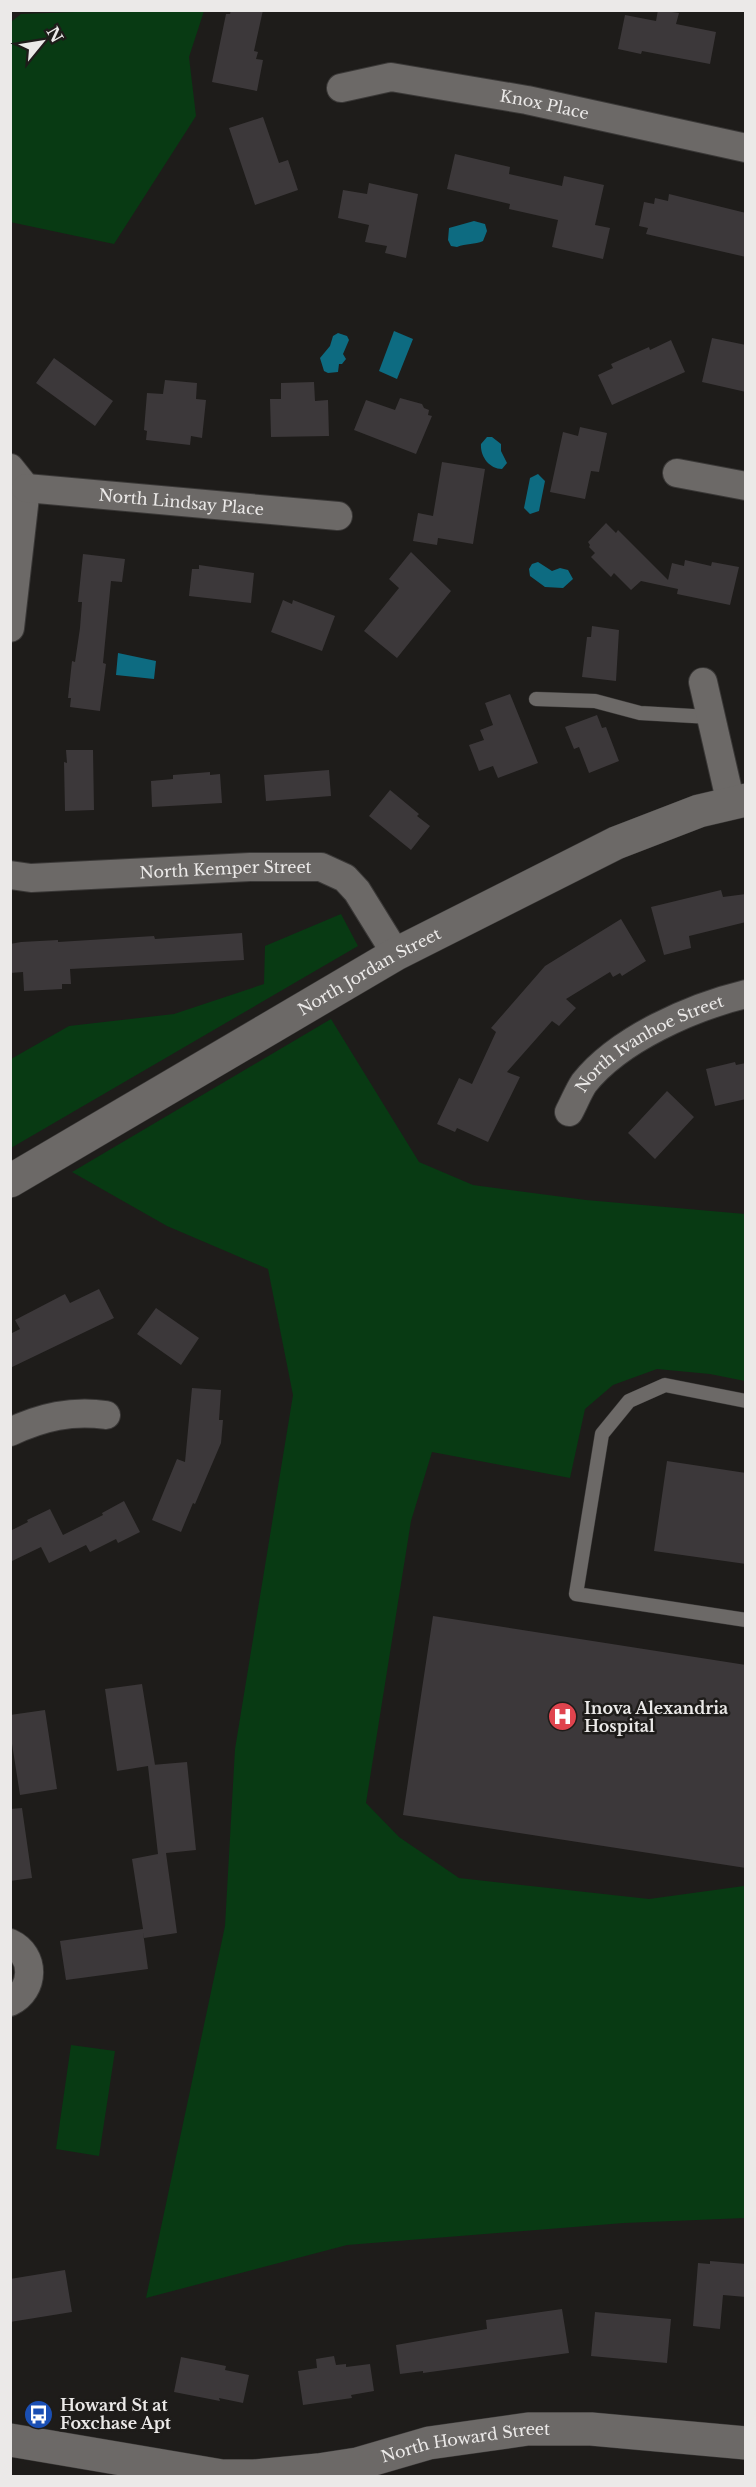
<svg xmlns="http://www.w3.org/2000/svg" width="756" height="2487" font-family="'Libre Baskerville',serif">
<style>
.green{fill:#083a13}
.water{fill:#0d6b81}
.building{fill:#3c383a}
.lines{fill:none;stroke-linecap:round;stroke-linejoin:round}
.service-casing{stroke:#3a3837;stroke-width:15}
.minor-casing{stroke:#3a3837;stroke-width:30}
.tertiary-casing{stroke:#3a3837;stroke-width:34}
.service{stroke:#6c6967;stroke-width:14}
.minor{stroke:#6c6967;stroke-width:28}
.tertiary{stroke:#6c6967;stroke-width:33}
.labels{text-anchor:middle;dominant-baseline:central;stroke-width:5;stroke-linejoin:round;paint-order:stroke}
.street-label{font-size:16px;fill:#ebe9e8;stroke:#1e1c1a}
.poi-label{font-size:16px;font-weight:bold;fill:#ebe9e8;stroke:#1e1c1a;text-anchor:start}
</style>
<rect width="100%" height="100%" fill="#1e1c1a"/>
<!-- green -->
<path class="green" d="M105 11H204L189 57 196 116 114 244 10 222 11 22 21 14Z
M341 914 358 946 11 1148V1059L69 1026 174 1014 264 984 265 946Z
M331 1019 419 1162 473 1185 586 1200 745 1214V1381L710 1374 657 1369 613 1385 585 1409 570 1478 432 1452 411 1521 366 1803 399 1837 459 1878 649 1899 744 1886 745 2218 624 2223 347 2245 146 2298 225 1926 235 1749 293 1395 268 1269 167 1226 72 1172Z
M71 2045 115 2051 99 2156 56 2149Z"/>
<!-- water -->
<path class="water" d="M474 221 485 224 487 231 483 241C475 245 466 243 457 247L451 246 448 240 449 228Z
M394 331 413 339 397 379 379 371Z
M338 333 347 336 349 340 343 354 346 359 342 364H339L338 372 328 373 324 371 320 358 330 346 333 336Z
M487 437H492L501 444V451L507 463 502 469C489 469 480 456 481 444Z
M538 474 545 481 539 511 530 514 524 508 530 478Z
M538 562 552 571 560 568 568 570 573 579 563 588 545 587 530 576 529 569 532 564Z
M118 653 156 661 154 679 116 675Z"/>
<!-- building -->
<path class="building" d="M231 10H263L254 51 258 52 256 59 263 60 257 91 212 82 226 14H230Z
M658 10 679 13 676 24 716 32 710 64 642 51 641 54 618 49 625 15 656 21Z
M263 117 279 163 288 160 298 190 255 205 229 128Z
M455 154 510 167 509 174 562 186 564 176 604 185 595 225 610 228 603 259 552 247 558 220 509 209 510 204 447 189Z
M369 183 418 194 406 258 385 253 387 246 365 242 369 225 338 218 343 190 367 194Z
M669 194 746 213V257L646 234 648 228 639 226 644 202 654 204 655 198 668 201Z
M712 338 746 345V392L702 382Z
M671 340 685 372 612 405 598 375 613 368 611 364 649 347 650 350Z
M54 358 113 401 95 426 36 383Z
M165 380 197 383 196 399 206 400 202 438 191 436 190 445 146 440 147 431 144 430 147 393 163 394Z
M314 382 315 401 328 400 329 436 271 437 270 399H281V383Z
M400 398 422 404 424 408 429 410 428 415 432 416 416 454 354 430 366 400 395 410Z
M580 427 607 433 599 472 591 471 585 499 550 492 563 432 578 436Z
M442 462 485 469 473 544 438 538 437 545 413 541 418 513 433 516Z
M606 523 616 533 618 530 668 580 672 563 684 566 685 560 711 566 712 562 739 567 730 605 677 594 678 589 641 581 631 590 614 573 611 577 591 557 595 553 589 547 590 545 588 542Z
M411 552 451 591 397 658 364 631 399 588 389 579Z
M83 554 125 559 122 582 111 581 103 663 106 664 100 711 70 707 71 698H68L72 661 75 662 80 628 82 602H78Z
M199 565 254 573 251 603 189 596 192 569H199Z
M283 600 292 604 293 600 335 616 322 651 271 632Z
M592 626 619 630 616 681 582 677 587 637H591Z
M510 694 538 763 498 778 493 766 479 771 469 745 484 740 480 730 493 725 485 703Z
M597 715 602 728 606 727 619 761 589 773 579 747 574 749 565 727Z
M66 750H93L94 810 65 811 64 762 67 763Z
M329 770 331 796 266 801 264 775Z
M210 772V775L220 774 222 803 152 807 151 781 173 779V775Z
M390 790 419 814 417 816 430 826 411 850 369 816Z
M721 890 723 897 746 894V922L689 936 691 948 664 955 651 907Z
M621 919 646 961 622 976 620 973 613 977 610 972 566 999 576 1008 559 1026 552 1021 507 1072 520 1077 488 1142 457 1128 455 1132 437 1124 459 1078 472 1084 496 1032 491 1028 545 966Z
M242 933 244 960 70 969 71 984H62V989L24 991 23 972 10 973V944L21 942 58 940V942L154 936 155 939Z
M735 1062 736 1065 746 1063V1099L715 1106 706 1069Z
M667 1091 694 1117 655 1159 628 1133Z
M99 1289 114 1318 10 1368V1334L20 1329 15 1320 65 1294 70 1303Z
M156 1308 199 1338 181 1365 137 1334Z
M192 1388 221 1390 219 1420H223L221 1443 195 1504 193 1503 181 1532 152 1520 177 1459 185 1462Z
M667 1461 746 1473V1564L654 1551Z
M124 1501 140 1532 118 1543 116 1539 90 1552 86 1545 49 1563 41 1547 10 1562V1531L28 1522 27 1520 50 1509 63 1535 103 1515 102 1513Z
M433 1616 746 1665V1868L403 1815Z
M142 1684 155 1765H152L187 1762 196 1850 166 1853 177 1933 144 1938 143 1932 148 1969 66 1980 60 1941 143 1929 132 1859 158 1854 148 1766 117 1771 105 1689Z
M45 1710 57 1789 20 1795 10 1731V1715Z
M22 1808 32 1878 10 1881V1809Z
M710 2261 746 2264V2297L723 2295 720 2329 693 2326 698 2263 710 2264Z
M65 2270 72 2312 10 2322V2279Z
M562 2309 569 2353 423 2373V2371L400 2374 396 2345 487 2329 486 2320Z
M595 2312 671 2319 667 2363 591 2356Z
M334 2356 336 2365 346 2364V2367L370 2364 374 2391 351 2395 352 2398 303 2405 298 2371 317 2368 316 2359Z
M181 2357 226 2366 225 2370 249 2375 243 2403 219 2398 220 2401 174 2392Z"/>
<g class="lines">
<defs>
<path id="service" d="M536 699 595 701 640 713 710 717
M746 1401 665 1385 629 1401 602 1434 576 1594 746 1620"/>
<g id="minor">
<path id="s1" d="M341 88 391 77 527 100 746 148"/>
<path d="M10 468 26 488 10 628"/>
<path d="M677 473 746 486"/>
<path id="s2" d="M26 488 338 516"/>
<path d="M703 682 731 804"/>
<path id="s3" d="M10 875 31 878 250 867H321L345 878 357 891 396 954"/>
<path id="s4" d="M569 1112C574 1103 578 1092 584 1083 619 1039 692 1007 746 994"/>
<path d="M10 1432C42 1417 72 1410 106 1415"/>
<path d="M10 1943C36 1955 35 1990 10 2002"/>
</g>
<g id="tertiary">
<path id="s5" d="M10 1181 396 954 616 843 699 811 746 800"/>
<path id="s6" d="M10 2440 222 2476H254L318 2470 357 2464 429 2443 528 2429H591L746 2443"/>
</g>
</defs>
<!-- service casing -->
<use href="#service" class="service-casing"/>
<!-- minor casing -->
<use href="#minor" class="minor-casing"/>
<!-- tertiary casing -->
<use href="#tertiary" class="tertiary-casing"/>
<!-- service -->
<use href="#service" class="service"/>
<!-- minor -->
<use href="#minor" class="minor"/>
<!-- tertiary -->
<use href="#tertiary" class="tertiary"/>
</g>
<!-- icons -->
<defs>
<symbol id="hospital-disc" viewBox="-11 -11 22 22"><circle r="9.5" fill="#e0444e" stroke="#1e1c1a"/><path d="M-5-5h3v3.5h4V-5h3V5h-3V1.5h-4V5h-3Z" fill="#fff"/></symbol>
<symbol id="bus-disc" viewBox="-11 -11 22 22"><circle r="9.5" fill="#1a4fb4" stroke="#1e1c1a"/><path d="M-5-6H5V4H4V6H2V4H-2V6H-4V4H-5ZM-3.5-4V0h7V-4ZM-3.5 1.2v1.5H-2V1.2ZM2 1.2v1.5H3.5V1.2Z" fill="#fff"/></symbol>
</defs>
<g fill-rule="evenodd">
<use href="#hospital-disc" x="546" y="1700" width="33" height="33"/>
<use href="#bus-disc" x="22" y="2398" width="33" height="33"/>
</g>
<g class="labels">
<!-- street labels -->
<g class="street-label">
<text stroke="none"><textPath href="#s1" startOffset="207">Knox Place</textPath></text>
<text stroke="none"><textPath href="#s2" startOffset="156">North Lindsay Place</textPath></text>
<text stroke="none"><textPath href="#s3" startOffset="216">North Kemper Street</textPath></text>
<text stroke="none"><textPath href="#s5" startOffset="416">North Jordan Street</textPath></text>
<text stroke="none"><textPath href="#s4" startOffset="110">North Ivanhoe Street</textPath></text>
<text stroke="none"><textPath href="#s6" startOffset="462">North Howard Street</textPath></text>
</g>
<!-- poi labels -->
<g class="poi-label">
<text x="584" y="1708">Inova Alexandria<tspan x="584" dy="18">Hospital</tspan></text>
<text x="60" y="2405">Howard St at<tspan x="60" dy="18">Foxchase Apt</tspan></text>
</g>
</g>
<!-- border -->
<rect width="756" height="2487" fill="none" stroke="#ebe9e8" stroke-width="24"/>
<!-- north arrow -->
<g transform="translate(42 42) rotate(60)" stroke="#1e1c1a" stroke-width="4.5" paint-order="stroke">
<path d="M0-4.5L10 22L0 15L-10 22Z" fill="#ebe9e8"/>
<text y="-9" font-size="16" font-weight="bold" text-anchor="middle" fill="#ebe9e8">N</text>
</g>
</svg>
